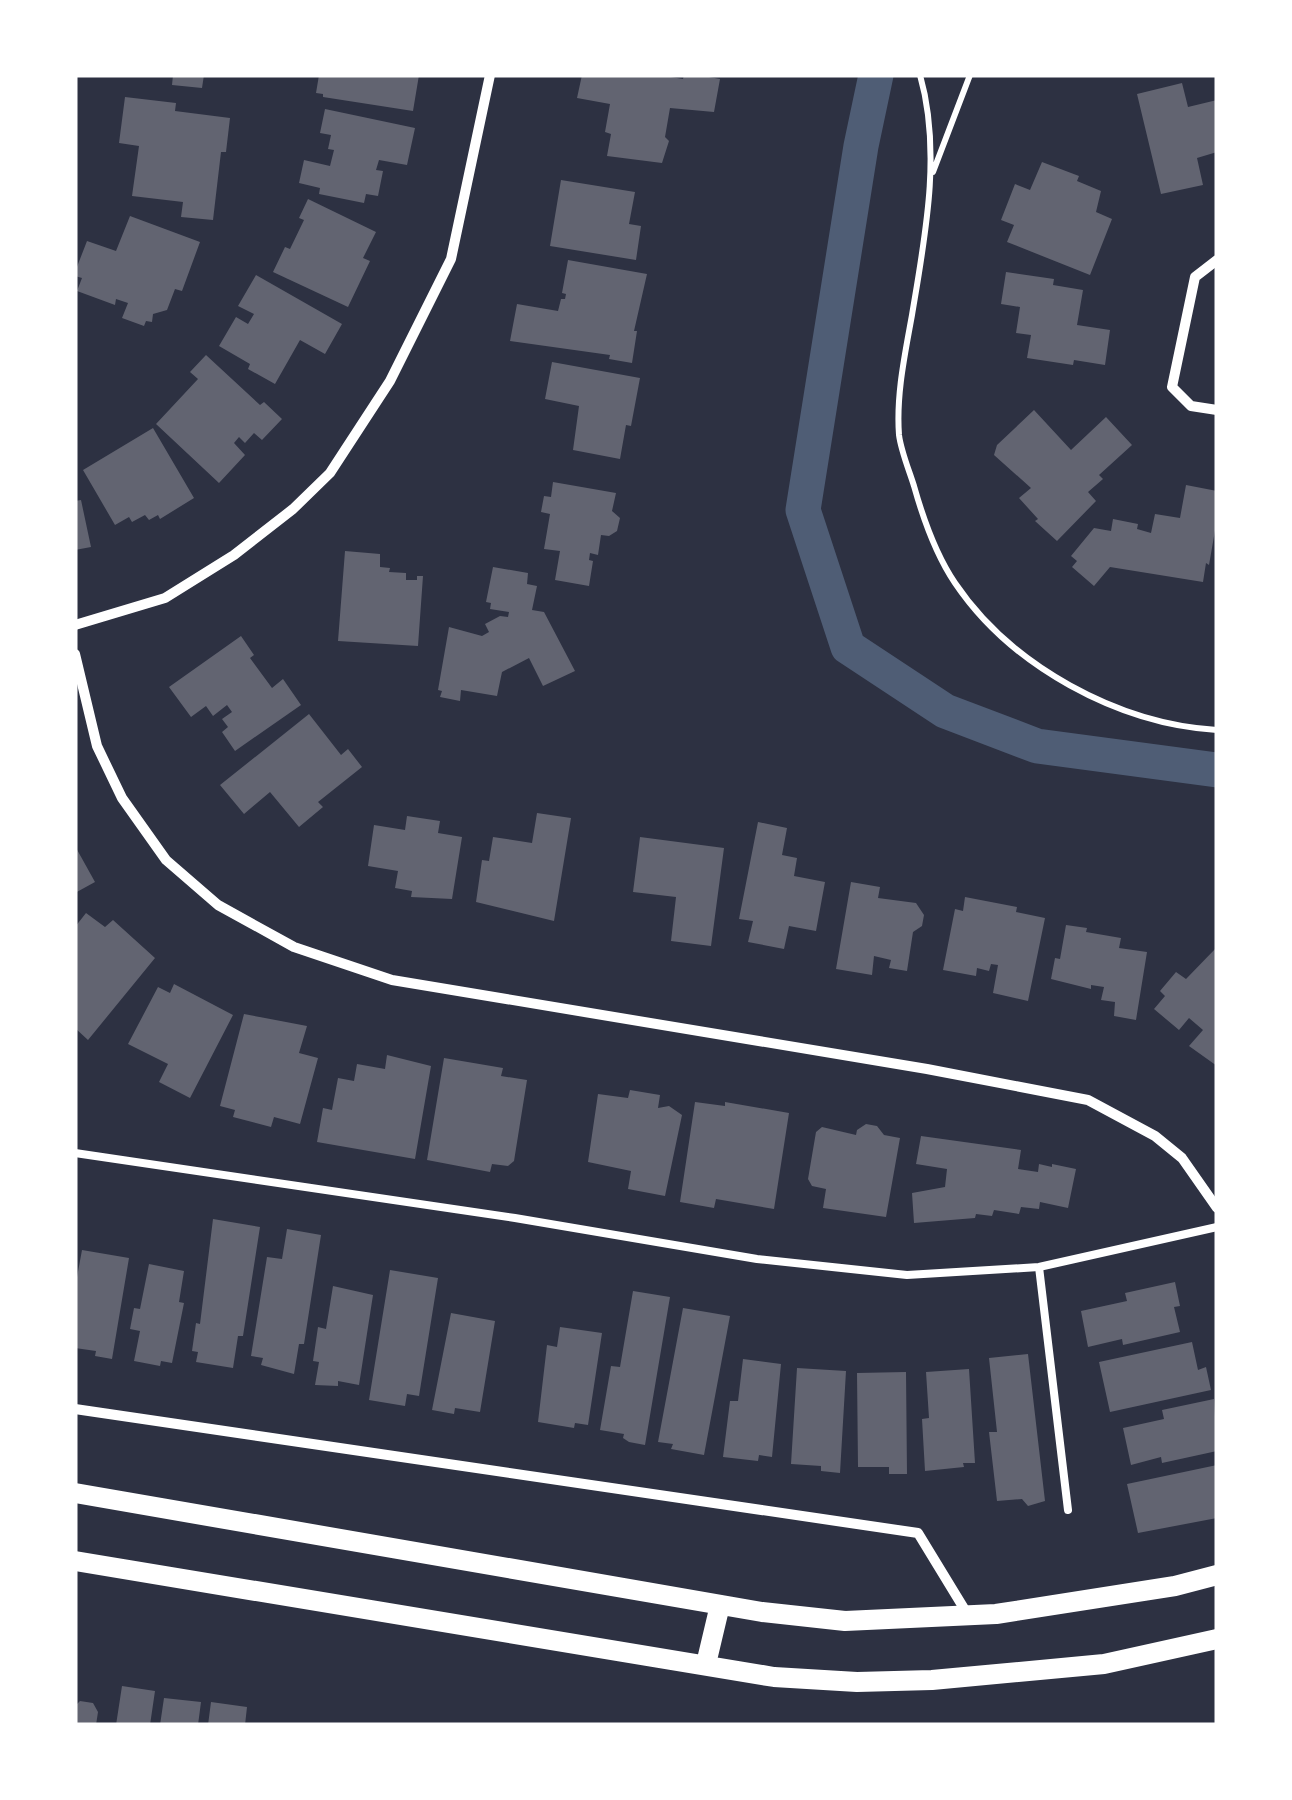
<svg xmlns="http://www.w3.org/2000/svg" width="1292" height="1800" font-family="'Archivo Narrow',sans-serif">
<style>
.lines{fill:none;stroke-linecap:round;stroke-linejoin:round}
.canal{stroke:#4f5d75;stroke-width:35}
.building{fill:#626471}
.path{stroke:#fff;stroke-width:6}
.service{stroke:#fff;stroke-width:8}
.minor{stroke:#fff;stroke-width:10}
.secondary{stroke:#fff;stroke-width:20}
</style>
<rect width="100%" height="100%" fill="#2d3142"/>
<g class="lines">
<!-- canal -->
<path class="canal" d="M876 75 861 146 803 510 848 647 945 711 1037 746 1217 770"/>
</g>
<!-- building -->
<path class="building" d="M173 75H204L202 88 172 85Z
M319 75H419L413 111 323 97V94L316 93Z
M582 75H659L683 79 684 75H698L720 79 714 112 670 108 665 137 669 141 662 163 607 156 611 134 605 132 610 104 577 98Z
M1182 83 1188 107 1217 100V152L1197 158 1203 185 1161 194 1137 94Z
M125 97 176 103 175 111 230 118 226 152H221L213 220 181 217 183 202 132 196 139 146 119 143Z
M325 109 415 128 407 165 379 160 376 170 383 171 378 196 366 194 364 203 319 194 320 188 299 183 304 160 330 166 334 150 328 149 331 135 320 133Z
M1042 162 1079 176 1077 181 1101 191 1096 212 1112 219 1090 275 1007 242 1014 225 1001 220 1015 184 1030 190Z
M561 180 635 192 629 224 641 226 636 260 550 246Z
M308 199 376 232 363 258 370 261 348 307 273 272 285 247 290 249 304 220 299 218Z
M130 216 200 242 182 291 175 289 167 310 153 314 152 322 146 321 144 326 122 318 128 303 116 299 115 305 77 291 82 278 75 276V272L87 241 116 251Z
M568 260 647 274 634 331H637L632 363 609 359 610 355 510 341 517 304 558 311 561 299H565L566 294 562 293Z
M1006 272 1054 279 1053 285 1083 290 1077 325 1110 330 1105 365 1074 360 1073 365 1027 358 1031 335 1016 333 1020 307 1001 304Z
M256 275 342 324 325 354 300 340 275 384 248 369 250 364 219 346 236 317 248 324 254 314 238 306Z
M206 355 260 405 264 402 282 419 262 440 254 433 245 443 239 437 234 443 245 455 219 483 156 424 198 379 190 372Z
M552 362 640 378 631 426 626 425 620 459 573 450 579 406 545 399Z
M1034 410 1071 450 1106 417 1132 445 1099 475 1103 479 1088 492 1096 501 1057 541 1035 521 1038 519 1019 498 1031 488 994 455 997 445Z
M153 428 194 498 160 519 158 515 149 520 145 515 132 522 129 517 115 525 83 470Z
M553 482 616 493 612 511 620 518 617 531 609 536 601 535 598 555 590 553 589 560 593 561 589 586 555 580 560 551 544 549 550 514 541 512 544 496 551 497Z
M1186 485 1217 491V519L1209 565 1206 563 1203 582 1110 567 1094 586 1072 567 1077 561 1071 556 1094 528 1111 531 1113 519 1138 524 1137 529 1151 533 1155 514 1180 518Z
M81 500 91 547 75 550V501Z
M345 551 380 554V567L390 568 389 572 406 573V580H417V576H423L418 646 338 641Z
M493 567 528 573 527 584 537 586 532 610 544 612 575 671 543 686 529 658 502 672 497 696 461 690 460 701 440 697 442 691 438 690 449 627 482 636 489 632 485 624 500 616 508 617 509 612 490 609 491 603 486 602Z
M241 636 254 655 250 658 272 688 283 679 301 705 235 751 222 732 228 727 222 719 232 712 227 705 213 716 206 706 191 717 169 687Z
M309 714 341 755 348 749 362 767 318 802 323 807 299 827 270 792 244 814 220 785Z
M537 813 571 818 554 921 476 902 482 860 489 861 493 837 532 843Z
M407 816 440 821 438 833 462 837 452 899 411 897 412 891 395 888 398 871 368 866 374 825 405 830Z
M758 822 787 828 782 855 797 858 794 876 825 882 816 931 789 926 784 949 748 942 753 921 739 919Z
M640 837 724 848 711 946 671 941 676 897 633 892Z
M75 846 95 882 75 893Z
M851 882 880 887 878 898 916 903 924 915 922 926 913 932 907 971 889 968 891 960 874 956 872 975 836 969Z
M965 897 1017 907 1016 912 1045 918 1028 1001 993 993 998 965 991 964 989 971 977 968 976 976 943 970 955 909 963 911Z
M86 913 105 927 113 920 155 958 88 1040 75 1028V927Z
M1066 925 1087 928 1086 932 1121 938 1119 948 1147 952 1136 1020 1114 1016 1115 1002 1101 1000 1104 987 1091 985V989L1051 979 1055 958 1060 959Z
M1217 947V1066L1189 1046 1203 1030 1189 1018 1179 1030 1154 1009 1165 996 1160 991 1176 972 1186 979Z
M174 984 233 1015 190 1098 159 1082 168 1064 128 1044 158 987 170 993Z
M244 1014 307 1026 299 1053 318 1058 300 1124 274 1117 271 1127 233 1117 235 1110 220 1106Z
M387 1055 431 1066 415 1159 317 1142 323 1108 332 1110 338 1078 354 1081 357 1064 385 1069Z
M444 1058 503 1068 501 1076 527 1080 514 1161 508 1166 492 1164 490 1172 427 1160Z
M630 1090 660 1095 658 1108 669 1106 682 1115 665 1196 628 1189 631 1171 588 1162 598 1094 628 1098Z
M695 1102 725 1106V1102L789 1113 774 1209 716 1199 714 1208 680 1202Z
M866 1124 877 1126 884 1135 900 1138 886 1217 823 1208 826 1189 812 1186 808 1179 816 1132 822 1127 856 1135 857 1130Z
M921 1136 1021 1150 1018 1169 1038 1172 1039 1164 1052 1167V1164L1076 1169 1068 1208 1040 1202 1039 1209 1021 1207 1019 1214 994 1210 992 1216 976 1214 975 1218 914 1223 912 1193 945 1187 947 1169 916 1164Z
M213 1219 260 1227 243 1336H238L233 1368 196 1362 198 1352 192 1351 196 1323 200 1324Z
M287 1229 321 1235 304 1344H299L294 1374 261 1365 263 1358 251 1356 267 1257 282 1259Z
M82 1250 129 1258 112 1359 95 1356 96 1351 75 1348V1288Z
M149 1264 184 1271 179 1302 184 1303 172 1363 161 1361 160 1366 134 1361 140 1331 130 1329 134 1308 140 1309Z
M390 1270 438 1278 419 1396 407 1394 405 1406 369 1400Z
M1175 1282 1180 1306 1174 1307 1180 1332 1123 1345 1122 1339 1088 1347 1081 1311 1127 1301 1125 1293Z
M333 1286 373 1295 359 1385 338 1381V1386L315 1385 319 1362 313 1361 318 1327 326 1329Z
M633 1291 670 1297 645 1445 629 1442 623 1438 624 1434 600 1430 611 1366 620 1367Z
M683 1308 730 1316 704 1455 671 1449 673 1444 658 1442Z
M451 1313 495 1321 480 1412 455 1408 454 1414 432 1410Z
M560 1327 602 1333 588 1425 575 1423 574 1428 538 1422 547 1345 557 1347Z
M1192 1342 1198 1370 1206 1367 1211 1390 1110 1412 1099 1362Z
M1028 1354 1045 1501 1028 1506 1022 1499 997 1501 989 1432H997L989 1358Z
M743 1359 781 1364 772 1457 759 1455 758 1461 723 1457 730 1401H738Z
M797 1368 846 1371 840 1473 821 1471V1466L791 1464Z
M969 1369 975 1463H963L964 1467 925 1471 922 1419 929 1418 926 1372Z
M906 1372 907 1474H889V1467H858L857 1373Z
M1214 1399 1217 1451 1162 1463 1161 1457 1131 1465 1123 1428 1164 1419 1162 1410Z
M1217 1465V1518L1138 1533 1127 1484Z
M122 1686 155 1691 150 1725H116Z
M164 1698 201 1702 198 1725H160Z
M80 1701 93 1703 98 1712 96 1725H75V1706Z
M211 1702 247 1707 245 1725H208Z"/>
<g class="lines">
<!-- path -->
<path class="path" d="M920 75C942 152 925 237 912 315 905 354 896 395 899 435 901 451 909 470 914 486 923 518 936 555 955 583 1011 666 1118 724 1217 730
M933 172 970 75"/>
<!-- service -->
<path class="service" d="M75 1153 515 1218 757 1259 907 1275 1039 1267 1217 1227
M1039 1267 1068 1510"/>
<!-- minor -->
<path class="minor" d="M1217 260 1195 277 1172 387 1191 406 1217 410
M75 625 165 598 234 555 293 509 330 473 390 381 451 259 490 75
M75 654 97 746 122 798 166 860 218 905 294 947 392 980 927 1069 1088 1100 1155 1136 1182 1158 1217 1208
M75 1409 918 1533 968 1615"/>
<!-- secondary -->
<path class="secondary" d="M75 1493 762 1612 845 1621 996 1614 1175 1586 1217 1575
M75 1561 774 1677 857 1682 932 1680 1104 1664 1217 1639
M706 1664 720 1605"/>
</g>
<!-- border -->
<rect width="1292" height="1800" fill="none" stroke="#ffffff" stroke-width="155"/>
</svg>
